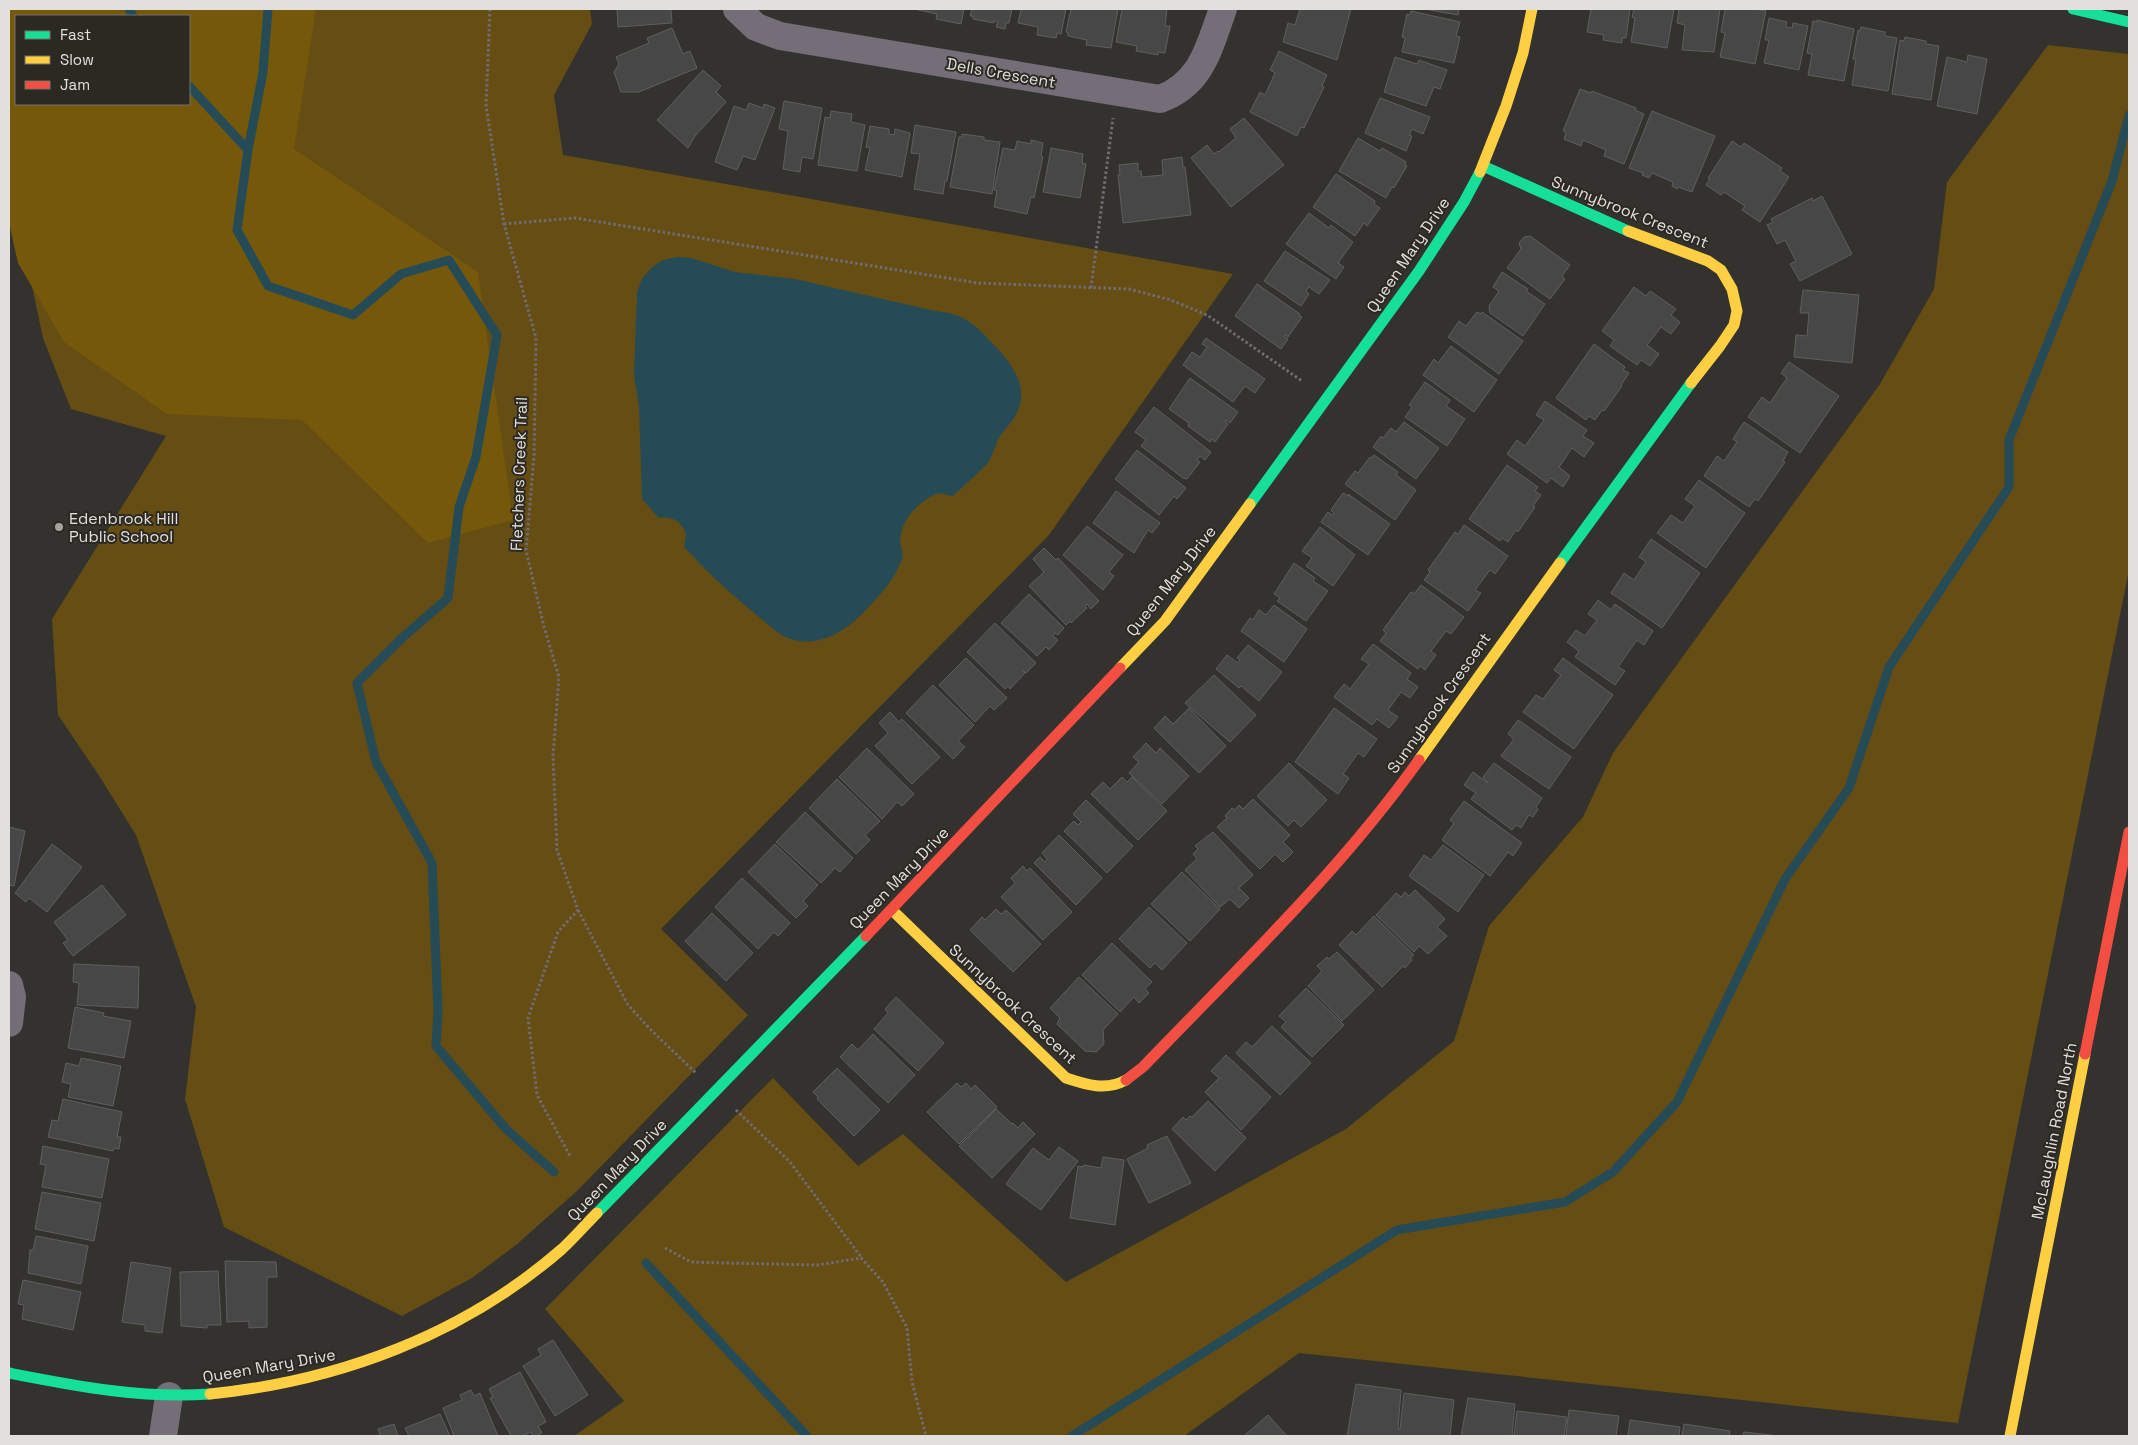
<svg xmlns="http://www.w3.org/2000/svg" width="2138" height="1445" font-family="'Space Grotesk',sans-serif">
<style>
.green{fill:#654d14;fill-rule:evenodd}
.forest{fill:#76580a;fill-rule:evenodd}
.water{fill:#254b57}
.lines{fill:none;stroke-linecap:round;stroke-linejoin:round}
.stream{stroke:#254b57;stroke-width:9}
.building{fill:#484748;stroke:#5f5f5e}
.path{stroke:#716b72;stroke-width:3;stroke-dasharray:2.5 2.5;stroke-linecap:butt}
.street{stroke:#756d78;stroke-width:28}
.fast{stroke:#16e098;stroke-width:11}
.slow{stroke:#ffcf43;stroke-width:11}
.jam{stroke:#f24e42;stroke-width:11}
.poi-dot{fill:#a5a39f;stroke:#2c2923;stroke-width:2}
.labels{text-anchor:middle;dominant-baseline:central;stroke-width:4;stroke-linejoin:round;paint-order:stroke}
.street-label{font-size:16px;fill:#e2e0dc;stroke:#2c2923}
.poi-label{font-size:16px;fill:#e2e0dc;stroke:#2c2923;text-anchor:start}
</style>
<rect width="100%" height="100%" fill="#34322f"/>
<!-- green -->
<path class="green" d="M9 9H590L592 24 554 95 563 155 1233 274 1049 535 661 929 748 1015 578 1190 516 1245 472 1278 402 1316 224 1227 185 1099 196 1007 136 835 98 774 58 715 52 619 166 436 71 409 43 338 9 177ZM16 16H189V104H16Z
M2048 45 2129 54V570L1958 1423 1299 1353 1184 1436H574L624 1401 545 1309 773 1078 858 1166 903 1134 1066 1282 1346 1129 1454 1041 1489 926 1583 817 1613 753 1880 384 1934 289 1947 182Z"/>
<!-- forest -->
<path class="forest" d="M9 9H316L294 149 478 272 513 520 428 543 302 420 167 414 64 342 18 263 9 223ZM16 16H189V104H16Z"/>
<!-- water -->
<path class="water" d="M677 257 691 258 735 272 795 279 935 311C964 314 974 323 993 344 1013 365 1032 389 1014 418 1010 424 1004 430 1000 436 995 445 993 456 987 464 977 475 964 485 953 496L939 493C920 500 901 519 900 540 900 547 904 553 902 559 892 584 880 595 862 614 841 635 810 652 780 634 769 626 758 616 747 607 725 589 704 568 684 547L686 534C681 521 672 516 659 518L642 499 639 406 634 375 637 292 642 279 651 268 663 260Z"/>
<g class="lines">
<!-- stream -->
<path class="stream" d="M129 9 133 16
M268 9 263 72 248 150 237 230 268 286 353 315 401 274 449 260 497 335 476 457 459 507 448 598 402 638 357 683 376 762 432 863 438 1011 436 1046 505 1128 554 1172
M189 86 248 150
M646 1263 807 1436
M1072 1436 1397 1230 1565 1202 1613 1172 1677 1102 1785 879 1849 788 1889 667 2009 487V440L2112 181 2129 115"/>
</g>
<!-- building -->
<path class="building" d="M617 9H671L672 23 618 27Z
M914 9H964L961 24 936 19 937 14Z
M972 9H1012L1009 23H1006L1005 29 996 27 998 21H994V23L973 19V16H970Z
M1021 9H1066L1061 34 1057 33 1056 38 1037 35 1038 27 1018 23Z
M1071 9H1118L1111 48 1086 45 1087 40 1068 36V33L1066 32Z
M1122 9H1167L1165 26H1170L1165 53 1158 52V55L1136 51 1137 46 1116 42Z
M1300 9H1351L1337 60 1283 42 1288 23 1295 25Z
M1424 9H1459L1458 15Z
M1591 9H1630L1626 38H1622V43L1603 40 1604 35 1587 32Z
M1634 9H1674L1667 48 1631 42 1635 18 1632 17Z
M1679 9H1720L1714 52 1682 50 1685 25 1677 23Z
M1725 9H1754L1766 11 1755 64 1720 57 1725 33 1721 32Z
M1411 11 1460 22 1456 36 1460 37 1454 63 1402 52 1405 38 1402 37 1407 14 1410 15Z
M1769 18 1787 22 1786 27 1792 28 1793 23 1808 26 1799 70 1764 63 1769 40H1765Z
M1817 20 1854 29 1844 81 1808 75 1812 54 1807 53 1813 21 1817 22Z
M1861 27 1885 32V36L1897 38 1888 91 1852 85 1856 59H1853L1858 30 1860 31Z
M672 28 683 54 690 51 697 68 639 92H621L614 72 619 64 616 57 649 43 647 38Z
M1905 37 1926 41V44L1939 46 1931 100 1892 94 1900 40 1904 41Z
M1279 51 1327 75 1322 86 1324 87 1304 128 1301 127 1297 136 1250 112 1260 92 1265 95 1275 73 1270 70Z
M1968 55 1987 59 1977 114 1937 106 1947 57 1967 62Z
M1395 57 1417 64 1419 60 1447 70 1440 89 1434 87 1426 106 1384 92Z
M703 70 721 86 716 92 726 102 695 136 688 148 657 120Z
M1580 89 1591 93 1592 91 1636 108 1635 110 1644 114 1624 164 1604 156 1606 150 1583 140 1581 146 1564 139 1566 132 1563 131Z
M1380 98 1430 117 1423 134 1412 129 1409 135 1412 136 1406 151 1365 133Z
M784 101 822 108 813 159 802 157 800 172 783 169 788 131 779 129Z
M749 103 763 108 764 104 775 108 755 160 743 156 737 170 715 162 734 106 746 110Z
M831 111 852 114 851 122 865 125 857 171 818 165 825 117 830 118Z
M1652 111 1715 136 1692 192 1678 187 1677 189 1672 186 1673 182 1652 173 1649 178 1642 175 1643 173 1629 168Z
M1244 118 1284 165 1231 207 1191 158 1207 145 1214 154 1218 151 1219 152 1236 138 1230 129Z
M915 125 956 132 947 181H945L943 194 914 189 920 154 911 153Z
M870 126 889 129V134L894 135 895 129 910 133 902 177 865 170 870 148 866 147Z
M962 134 984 137V140L1000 142 992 194 950 187 959 137H962Z
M1358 138 1380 151 1382 148 1406 162 1405 165 1407 166 1394 188 1392 187 1386 198 1339 171Z
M1031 140 1043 143 1041 156 1043 157 1034 198 1031 197 1027 214 994 207 997 191 994 190 1003 148 1015 150 1017 141 1031 144Z
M1732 141 1741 147 1744 143 1782 168 1780 171 1789 177 1760 222 1742 210 1745 206 1724 192 1721 195 1706 185 1710 179 1708 178Z
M1051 148 1083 154 1082 163 1086 164 1080 198 1043 192Z
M1182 157 1183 167H1185L1191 215 1123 223 1118 175 1120 174 1119 165 1138 163V171H1141L1142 177 1163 175 1162 160Z
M1336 174 1375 201 1374 204 1380 208 1367 226 1364 223 1355 236 1313 207Z
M1822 196 1852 254 1800 281 1790 264 1796 261 1785 240 1777 244 1767 225 1773 222 1771 219 1812 198 1813 201Z
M1309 213 1329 228 1331 225 1353 242 1338 263 1344 267 1336 279 1286 244Z
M1530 236 1570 265 1562 276 1565 279 1550 299 1507 268 1521 249 1519 243 1524 237Z
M1285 251 1330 280 1319 294 1309 287 1306 291 1309 294 1301 306 1264 281Z
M1502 272 1528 289 1526 291 1545 304 1523 336 1490 313 1489 306 1499 291 1493 287Z
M1257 284 1300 314 1299 316 1302 317 1288 337 1285 335 1284 337 1288 339 1281 349 1235 316Z
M1634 287 1646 296 1650 291 1676 309 1671 315 1680 322 1671 334 1661 327 1647 345 1659 354 1650 366 1641 360 1637 365 1610 346 1614 340 1602 331Z
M1803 290 1859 295 1852 363 1794 357 1796 335 1807 336 1809 313H1800Z
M1477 312 1481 314 1482 312 1523 341 1499 374 1448 337 1459 321 1466 326Z
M1206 338 1265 379 1255 393 1245 386 1233 402 1183 365 1192 352 1200 357 1207 347 1202 344Z
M1594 344 1625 367 1623 370 1629 373 1621 385 1622 386 1604 411 1602 410 1595 420 1589 416 1586 420 1556 398Z
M1451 346 1497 380 1474 412 1423 375 1434 359 1438 363Z
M1789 362 1839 396 1800 453 1748 417 1762 397 1770 403 1787 378 1781 373Z
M1190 378 1238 412 1230 423 1226 420 1225 422 1228 424 1215 442 1212 439 1210 442 1188 426 1189 423 1169 409Z
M1425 382 1450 400 1446 406 1465 419 1447 446 1405 417 1412 407 1409 405Z
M1545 401 1587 430 1583 436 1594 443 1584 457 1572 448 1559 467 1570 476 1563 487 1551 478 1547 483 1507 454 1517 440 1525 446 1544 420 1536 415Z
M1154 407 1211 452 1205 460 1200 456 1197 460 1200 462 1187 479 1183 478 1141 446 1146 440 1135 432Z
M1404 422 1439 448 1416 479 1373 447 1381 436 1383 438 1391 428 1396 432Z
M1744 422 1788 452 1783 461 1785 462 1758 501 1755 499 1749 507 1704 476 1717 456 1724 461 1737 442 1733 439Z
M1137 450 1186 488 1177 499 1174 496 1159 515 1115 479Z
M1374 455 1398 472 1396 475 1416 490 1395 520 1345 484 1355 471 1358 473 1370 457 1372 458Z
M1507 465 1538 487 1535 491 1541 495 1533 506 1535 507 1518 532 1516 530 1508 542 1502 538 1500 541 1469 519Z
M1699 480 1745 513 1706 568 1657 533 1671 515 1683 523 1695 506 1685 499Z
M1116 491 1160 523 1152 533 1148 530 1134 553 1093 523Z
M1343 493 1348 496V494L1390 524 1368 555 1321 522 1328 512 1332 515 1334 513 1331 510Z
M1464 525 1508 556 1495 574 1490 570 1475 590 1481 593 1468 611 1424 580 1430 572 1428 570 1455 532 1458 534Z
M1087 526 1123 555 1109 572 1114 576 1103 590 1063 555Z
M1320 527 1355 555 1333 586 1306 566 1312 558 1302 551Z
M1651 539 1700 573 1662 628 1611 593 1624 573 1634 580 1646 562 1639 557Z
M1044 548 1056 560 1058 558 1099 601 1091 609 1087 604 1085 606 1087 608 1071 623 1070 621 1066 625 1029 586 1044 572 1033 559Z
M1294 563 1315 578 1313 581 1328 591 1306 621 1277 601 1280 598 1274 594Z
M1421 585 1464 617 1451 634 1446 631 1431 651 1436 655 1425 670 1420 666 1418 669 1380 641 1386 633 1383 630 1411 592 1414 594Z
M1029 594 1064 628 1058 635 1055 633 1053 636 1058 640 1049 650 1046 647 1037 656 1001 623Z
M1598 600 1611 610 1615 604 1653 631 1644 645 1637 640 1618 667 1625 671 1615 685 1575 657 1579 651 1567 642 1576 630 1585 636 1597 620 1588 614Z
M1274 605 1307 629 1284 662 1241 631 1250 618 1253 620 1259 610 1266 615Z
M995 623 1036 663 1026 673 1023 670 1025 673 1010 689 1008 686 1005 689 967 652Z
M1373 644 1411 673 1407 679 1418 687 1410 698 1401 692 1388 710 1398 717 1389 728 1377 719 1372 725 1334 697 1344 684 1350 689 1369 664 1361 659Z
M1248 645 1282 672 1259 701 1241 686 1239 688 1216 669 1227 655 1238 663 1240 660 1237 658Z
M966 658 1007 698 994 710 990 706 975 722 939 685Z
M1563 658 1613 695 1574 749 1523 712 1536 695 1543 699 1561 675 1554 670Z
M1214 675 1256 715 1230 742 1185 703Z
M933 685 974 725 958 741 965 747 953 759 906 713Z
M1189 708 1226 746 1199 773 1154 728 1165 716 1173 724Z
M1334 708 1377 739 1364 757 1358 753 1343 774 1349 778 1338 794 1295 762Z
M890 712 899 722 902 719 940 757 912 784 875 746 888 733 879 723Z
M1518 720 1571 757 1549 789 1501 756 1514 739 1508 734Z
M1146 743 1156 753 1160 748 1189 776 1162 804 1129 773 1139 762 1133 757Z
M867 748 914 794 902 806 897 802 882 819 839 777Z
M1289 763 1327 800 1301 827 1294 820 1288 826 1257 796Z
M1494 763 1542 798 1536 807 1538 809 1533 817 1529 815 1521 828 1516 825 1512 830 1471 799 1476 793 1464 785 1473 772 1488 783 1483 777Z
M1122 777 1127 782 1132 777 1167 811 1138 840 1091 794 1103 782 1110 789Z
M837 779 880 821 865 835 870 840 856 854 809 808Z
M1253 799 1290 835 1283 842 1293 852 1283 862 1275 854 1260 869 1217 827 1227 818 1225 816 1232 808 1235 810 1239 805 1243 809Z
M1086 800 1133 846 1107 873 1064 831 1074 821 1078 825 1081 822 1073 814Z
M1464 801 1522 843 1513 856 1508 852 1490 876 1442 840 1454 823 1450 820Z
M805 812 853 858 840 872 835 868 821 883 776 842Z
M9 827 25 831 14 886 9 885Z
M1213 832 1253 875 1239 888 1249 898 1239 908 1230 899 1220 907 1185 870 1197 859 1193 854 1198 849 1195 846Z
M1059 835 1102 878 1076 905 1034 863 1040 857 1045 862 1047 859 1042 853Z
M52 844 82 867 47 912 29 898 26 902 15 893Z
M775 844 818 885 803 901 808 906 796 918 748 872Z
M1443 845 1484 875 1458 912 1409 876 1424 855 1431 860Z
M1023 866 1027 871 1030 868 1072 912 1043 940 1001 897 1015 883 1011 878Z
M1182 872 1220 909 1190 941 1151 904Z
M742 878 790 923 778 936 774 932 758 949 715 907Z
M102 885 126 915 73 956 63 943 68 940 54 922Z
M1415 890 1445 919 1437 927 1447 936 1428 954 1419 946 1414 952 1376 915 1396 893 1401 897 1405 892 1409 896Z
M1149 907 1187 943 1162 970 1155 963 1150 968 1119 939Z
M996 909 1001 914 1006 910 1041 944 1013 972 970 930 982 917 985 920Z
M712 913 753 953 726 981 685 941Z
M1374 916 1414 955 1410 958 1412 960 1405 968 1403 966 1382 987 1339 945 1352 931 1356 935Z
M1112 943 1152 982 1145 989 1149 993 1139 1003 1134 997 1120 1012 1082 975Z
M1337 952 1374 990 1342 1021 1308 986 1322 971 1317 966 1327 957 1329 959Z
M74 964 139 967 138 1008 77 1005 79 983 73 982Z
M1079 977 1118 1014 1103 1030 1104 1044 1096 1052 1085 1051 1057 1024 1060 1018 1050 1008Z
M1306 988 1344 1025 1312 1057 1281 1027 1286 1022 1279 1016Z
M896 997 944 1043 918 1071 874 1029 888 1013 885 1009Z
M75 1007 104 1013 103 1016 131 1021 124 1058 68 1048Z
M1272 1026 1311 1063 1280 1095 1236 1053 1246 1042 1252 1047Z
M873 1034 915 1075 888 1103 840 1057 852 1044 858 1050Z
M1226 1055 1271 1097 1241 1130 1205 1092 1219 1078 1211 1071Z
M81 1058 121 1066 113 1106 68 1097 71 1084 62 1082 66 1063 79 1066Z
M837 1068 880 1110 854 1136 817 1099 818 1097 813 1092Z
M957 1083 961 1087 966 1083 971 1089 975 1085 997 1107 959 1144 927 1112Z
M63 1099 122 1112 117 1137H121L119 1149 114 1148 113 1151 48 1137 52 1120 58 1121Z
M1208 1101 1246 1138 1215 1171 1172 1129 1183 1117 1186 1120 1190 1116 1192 1117Z
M996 1109 1012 1124 1013 1123 1018 1128 1023 1122 1035 1134 992 1178 959 1146Z
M1167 1136 1191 1183 1149 1203 1127 1159 1148 1148 1147 1145Z
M43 1146 109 1159 102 1198 42 1187 46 1165 40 1164Z
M1059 1147 1078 1161 1041 1210 1006 1184 1033 1148 1049 1160Z
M1103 1157 1124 1160 1115 1225 1070 1218 1078 1166 1083 1167 1084 1165 1101 1168Z
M42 1192 101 1203 94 1241 35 1229Z
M36 1236 88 1246 81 1284 28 1273 30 1250H33Z
M225 1261 276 1262 277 1277H267V1327L249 1328V1321L227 1322Z
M131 1262 171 1268 162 1333 145 1331V1325L122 1322Z
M218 1271 221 1325H207V1328L181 1326 180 1272Z
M23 1280 81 1292 73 1330 22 1319 24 1305 18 1304Z
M553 1340 588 1395 555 1416 523 1366 541 1355 538 1349Z
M520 1372 546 1422 538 1426 542 1433 536 1436H533L531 1432 522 1436H511L490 1398 493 1397 489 1389Z
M1356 1384 1401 1390 1398 1429H1400L1404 1393 1454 1400 1450 1436H1347Z
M471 1390 474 1396 480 1393 498 1436H454L443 1408 462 1400 460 1395Z
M1468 1398 1515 1404 1512 1436H1461Z
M1569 1410 1619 1416 1616 1436H1566Z
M1517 1411 1567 1417 1564 1436H1514Z
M440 1414 450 1436H409L405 1428Z
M1268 1415 1287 1436H1244Z
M1630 1420 1680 1427 1679 1436H1628Z
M394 1424 398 1436H377L380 1435 378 1429Z
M1684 1424 1730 1431 1729 1436H1682Z
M1744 1432 1779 1436H1743Z"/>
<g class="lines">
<!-- path -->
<path class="path" d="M490 9 486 105 504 224 536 338 534 457 526 550 544 627 559 677 553 756 557 850 578 910 558 932 528 1018 537 1095 570 1156
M504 224 575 218 978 283 1129 289 1171 300 1207 315 1302 381
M1091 288 1113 118
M578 910 628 1005 652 1031 696 1073
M736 1110 790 1162 861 1257
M665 1248 691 1262 724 1263 818 1265 861 1258 883 1282 907 1328 912 1382 926 1436"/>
<!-- street -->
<path class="street" d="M737 9 756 27 780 36 1160 99C1202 84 1209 47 1223 9
M9 985 12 997 9 1023
M163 1436 169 1396"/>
<!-- fast -->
<path class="fast" d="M2073 9 2129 22
M1483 166 1628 231
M1250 504 1419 271 1464 202 1480 172
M1560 563 1691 383
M597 1213 866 936
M9 1373C76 1386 141 1399 210 1394"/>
<!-- slow -->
<path class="slow" d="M1480 172 1506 106 1523 53 1532 9
M1628 231 1708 261 1721 270 1732 289 1737 311 1734 325 1720 346 1691 383
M1120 668 1165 621 1250 504
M1419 760 1560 563
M892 910 1066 1078C1087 1085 1106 1091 1126 1080
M210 1394C339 1381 463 1335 562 1249 574 1238 585 1225 597 1213
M2010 1436 2085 1054"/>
<!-- jam -->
<path class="jam" d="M866 936 1120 668
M2085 1054 2129 832
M1126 1080 1143 1067C1238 968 1339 872 1419 760"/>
</g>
<!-- markers -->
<circle class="poi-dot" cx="59" cy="527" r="5"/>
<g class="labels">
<!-- street labels -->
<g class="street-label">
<text transform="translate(1001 73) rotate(10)">Dells Crescent</text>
<text transform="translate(1630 212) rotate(22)">Sunnybrook Crescent</text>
<text transform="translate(1408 255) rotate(-56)">Queen Mary Drive</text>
<text transform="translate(519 474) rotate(-88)">Fletchers Creek Trail</text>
<text transform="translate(1171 581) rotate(-52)">Queen Mary Drive</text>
<text transform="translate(1439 703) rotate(-55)">Sunnybrook Crescent</text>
<text transform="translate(899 878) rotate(-46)">Queen Mary Drive</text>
<text transform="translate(1013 1004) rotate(43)">Sunnybrook Crescent</text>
<text transform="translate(2054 1131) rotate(-79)">McLaughlin Road North</text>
<text transform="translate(617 1170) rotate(-46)">Queen Mary Drive</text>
<text transform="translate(269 1366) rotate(-10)">Queen Mary Drive</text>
</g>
<!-- poi labels -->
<g class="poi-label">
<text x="69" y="518">Edenbrook Hill<tspan x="69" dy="18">Public School</tspan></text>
</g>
</g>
<!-- border -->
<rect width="2138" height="1445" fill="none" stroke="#e2e0dc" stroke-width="20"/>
<!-- legend -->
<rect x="15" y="15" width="175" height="90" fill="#2c2923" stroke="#75726d"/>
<rect x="25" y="31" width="25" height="8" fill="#16e098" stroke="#75726d"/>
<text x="60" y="40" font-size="15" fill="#e2e0dc">Fast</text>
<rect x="25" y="56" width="25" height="8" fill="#ffcf43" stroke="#75726d"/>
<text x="60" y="65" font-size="15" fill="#e2e0dc">Slow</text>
<rect x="25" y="81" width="25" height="8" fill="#f24e42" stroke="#75726d"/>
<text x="60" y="90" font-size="15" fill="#e2e0dc">Jam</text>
</svg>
